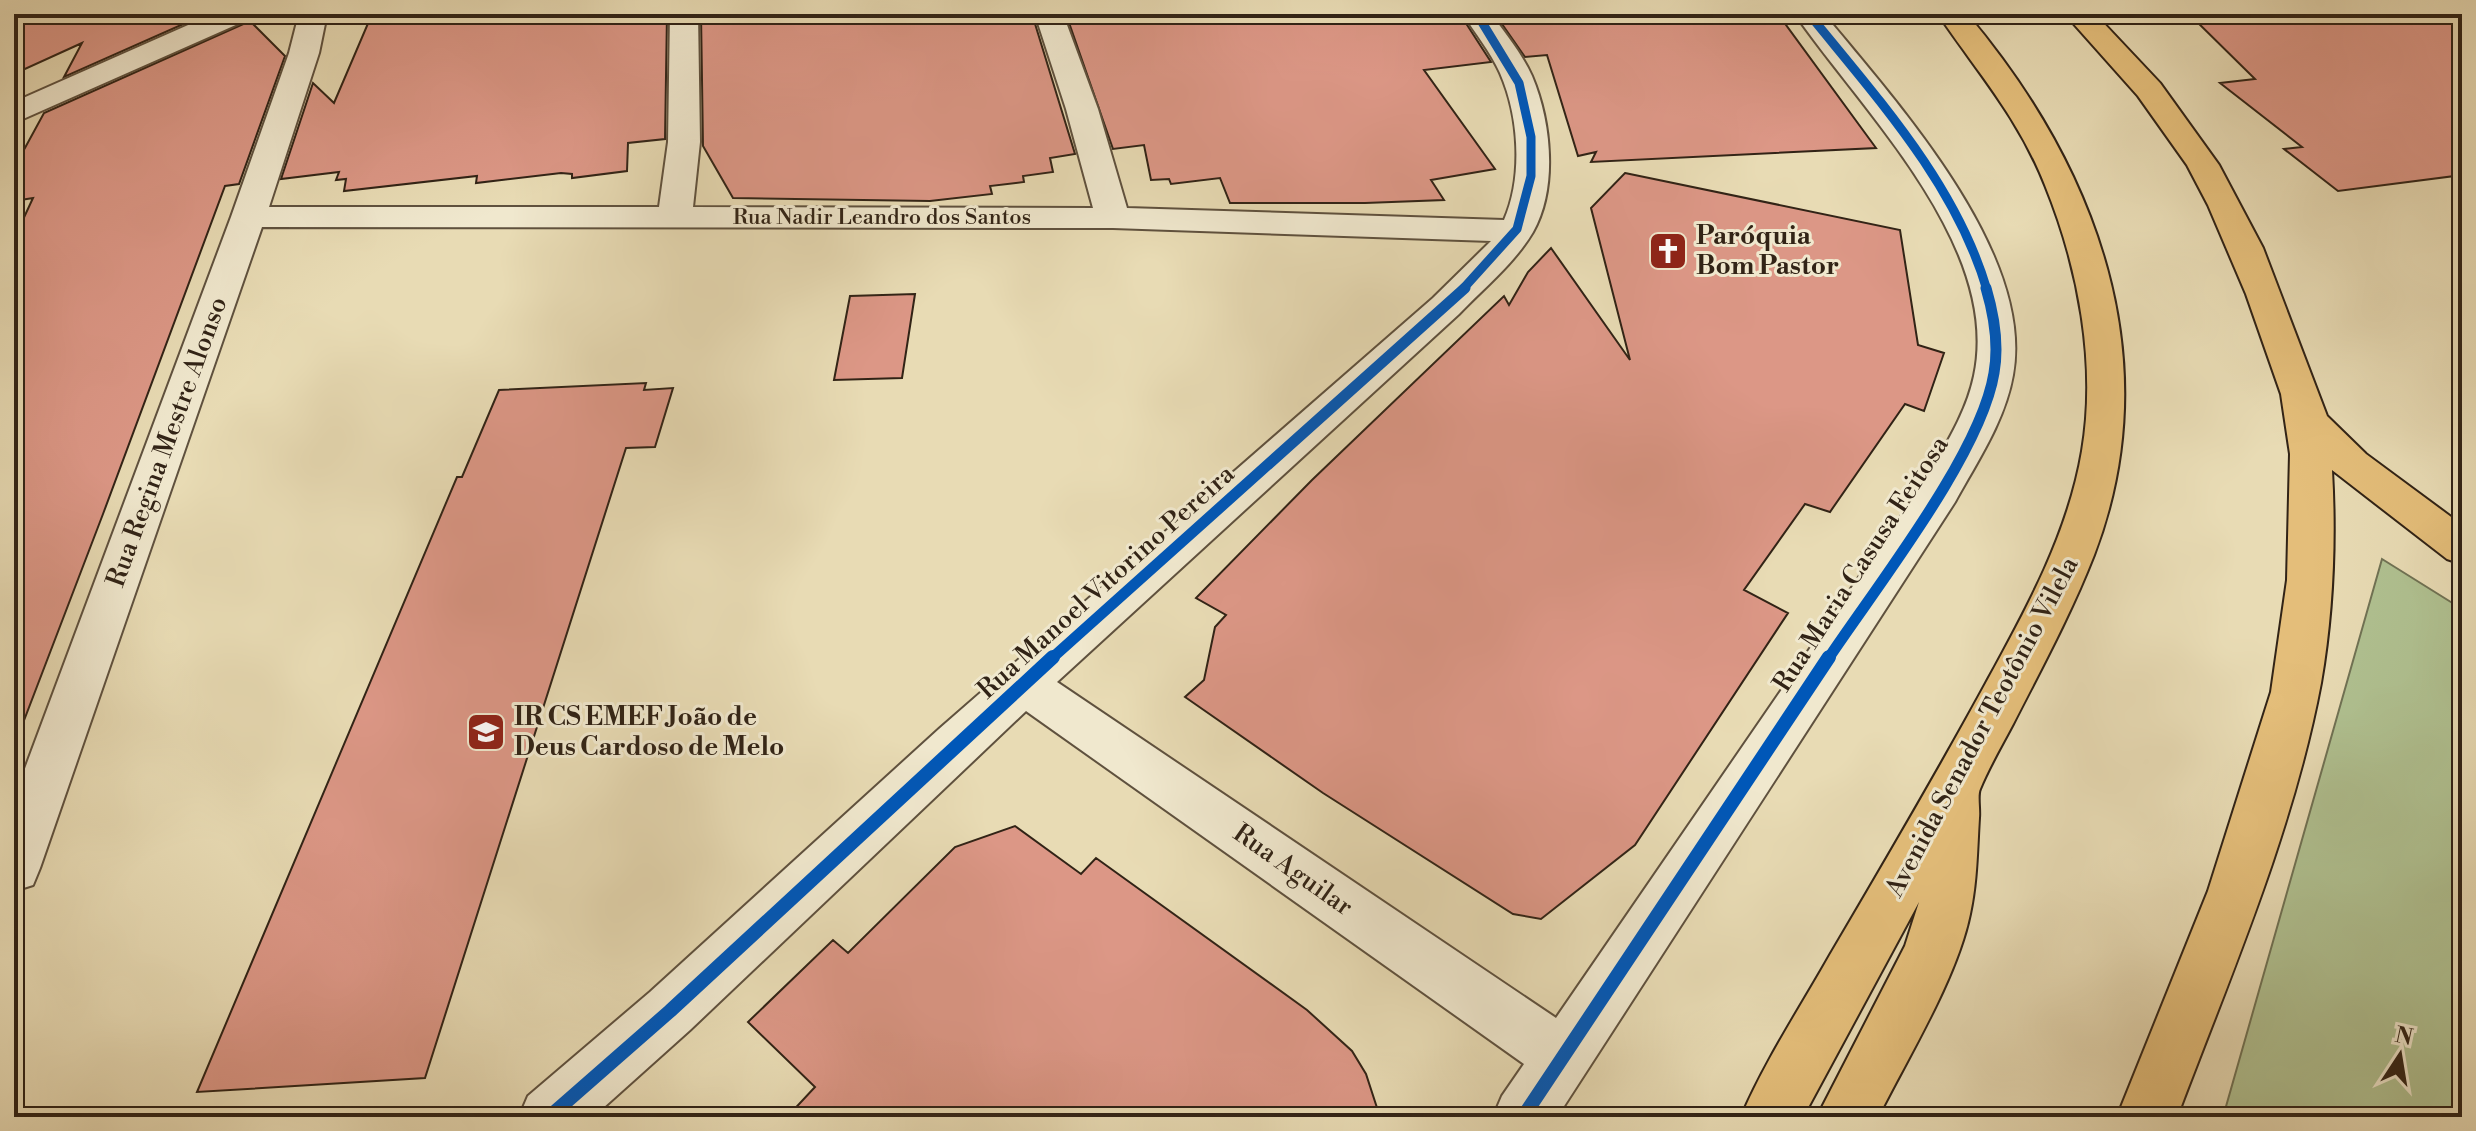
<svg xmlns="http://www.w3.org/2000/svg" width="2476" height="1131" font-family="'Libre Bodoni',serif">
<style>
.green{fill:#b0c191;stroke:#707254;stroke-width:2}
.building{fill:#dc9786;stroke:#312316;stroke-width:2}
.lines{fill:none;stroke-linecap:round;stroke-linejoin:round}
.street-casing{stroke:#5f513e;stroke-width:4}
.primary-casing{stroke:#312316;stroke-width:4}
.street{fill:#f0e8ce;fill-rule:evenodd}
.primary{fill:#e4be7a;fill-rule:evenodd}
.cycleway-far2-casing{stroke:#f0e8ce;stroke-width:13}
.cycleway-far1-casing{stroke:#f0e8ce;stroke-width:16}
.cycleway-casing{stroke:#f0e8ce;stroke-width:19}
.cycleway-far2{stroke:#0057b8;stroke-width:9}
.cycleway-far1{stroke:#0057b8;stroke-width:11}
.cycleway{stroke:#0057b8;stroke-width:14}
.labels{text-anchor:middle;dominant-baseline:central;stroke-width:6;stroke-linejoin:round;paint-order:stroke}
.far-street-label{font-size:22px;fill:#312316;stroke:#f0e8ce}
.poi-label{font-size:26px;font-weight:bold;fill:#312316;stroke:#f0e8ce;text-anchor:start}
.street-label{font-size:26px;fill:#312316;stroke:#f0e8ce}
</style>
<rect width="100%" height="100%" fill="#e8dbb4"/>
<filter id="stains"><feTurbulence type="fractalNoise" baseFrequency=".0025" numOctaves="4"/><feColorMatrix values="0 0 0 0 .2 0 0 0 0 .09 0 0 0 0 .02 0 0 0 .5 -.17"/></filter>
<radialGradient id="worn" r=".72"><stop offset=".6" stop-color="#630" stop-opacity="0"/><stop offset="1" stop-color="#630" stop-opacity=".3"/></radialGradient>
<!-- green -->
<path class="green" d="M2382 559 2462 609V1117H2223Z"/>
<!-- building -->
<path class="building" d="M14 14H206L64 77 82 43 14 74Z
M372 14H667L665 139 628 143 627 171 572 178V174L561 173 476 183 477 176 344 191 346 179 336 180 339 172 281 179 313 83 334 103Z
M701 14H1032L1075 154 1050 158 1053 172 1023 176 1024 182 990 186 992 194 930 201 733 198 703 146Z
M1066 14H1460L1491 62 1424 70 1495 169 1431 180 1444 200 1365 203H1230L1220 178 1171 184 1169 179 1151 180 1144 145 1113 149Z
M1495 14H1778L1876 148 1591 162 1596 152 1578 156 1547 55 1525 57Z
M2189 14H2462V175L2338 191 2284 149 2302 147 2220 83 2255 79Z
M250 21 285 56 239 184 225 186 103 514 18 736 14 735V239L33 198 14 201V168L44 113Z
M1625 173 1900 230 1918 345 1944 353 1924 411 1905 404 1830 512 1805 504 1744 590 1788 613 1635 845 1541 919 1513 914 1323 793 1185 697 1204 680 1215 627 1226 615 1196 598 1312 480 1504 296 1509 305 1528 272 1551 248 1630 360 1591 208Z
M915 294 902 378 834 380 850 296Z
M646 383 644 390 673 388 655 447 626 448 425 1078 197 1092 457 477H462L499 390Z
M1015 826 1081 874 1096 858 1307 1010 1352 1051 1366 1074 1380 1117H787L815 1087 748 1022 833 940 848 953 955 847Z"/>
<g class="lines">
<defs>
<path id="street" d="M213 14H251L247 20 14 123V102Z
M299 14H327L319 53 269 207H659L668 142 670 14H698L700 142 693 207 1093 208 1066 109 1035 14H1063L1098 109 1127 208 1504 220C1523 177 1519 116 1500 73 1490 51 1475 33 1463 14H1491C1506 34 1522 54 1532 76 1551 121 1558 188 1533 232 1514 264 1484 288 1459 314L1057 682 1556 1018 1925 481C1944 447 1966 414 1974 376 2002 246 1862 111 1795 14H1824C1896 102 2035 253 2013 375 2005 421 1977 462 1955 502L1557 1117H1493L1502 1096 1524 1064 1026 711 690 1030 593 1117H519L528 1096 650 992 939 729 1433 298 1491 241 1113 228 262 227 40 868 33 885 14 891V798L231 217 289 53Z"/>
<path id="primary" d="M1938 14H1967C2096 167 2169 359 2094 555 2071 614 2041 669 2013 724 2002 745 1989 767 1980 789 1977 795 1980 809 1979 818 1977 850 1977 882 1970 914 1957 978 1908 1057 1878 1117H1817L1905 946 1919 902 1803 1117H1741C1765 1061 1800 1008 1830 955 1883 865 1936 775 1986 683 2026 610 2068 534 2082 451 2097 363 2078 266 2045 185 2018 117 1978 73 1938 14Z
M2065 14H2095L2160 83 2219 165 2263 248 2327 416 2366 454 2462 525V564L2447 559 2332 470C2336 540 2333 614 2321 683 2293 832 2230 976 2177 1117H2117L2208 891 2271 692 2287 580 2290 454 2281 394 2246 294 2208 205 2187 165 2138 96Z"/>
</defs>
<!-- street casing -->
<use href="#street" class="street-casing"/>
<!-- primary casing -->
<use href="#primary" class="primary-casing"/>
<!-- street -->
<use href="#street" class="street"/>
<!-- primary -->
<use href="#primary" class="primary"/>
<defs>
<path id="cycleway-far2" d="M1809 14C1877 98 1956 184 1987 290
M1462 290 1517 229 1531 176V137L1519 83 1477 14"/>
<path id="cycleway-far1" d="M1051 659 1465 288
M1828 659C1876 587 1981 454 1994 373 1999 345 1994 315 1986 288"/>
<path id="cycleway" d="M549 1117 670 1011 1053 657
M1523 1117 1829 657"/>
</defs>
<!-- cycleway-far2 casing -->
<use href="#cycleway-far2" class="cycleway-far2-casing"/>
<!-- cycleway-far1 casing -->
<use href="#cycleway-far1" class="cycleway-far1-casing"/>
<!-- cycleway casing -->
<use href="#cycleway" class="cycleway-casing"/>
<!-- cycleway-far2 -->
<use href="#cycleway-far2" class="cycleway-far2"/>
<!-- cycleway-far1 -->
<use href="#cycleway-far1" class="cycleway-far1"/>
<!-- cycleway -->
<use href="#cycleway" class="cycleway"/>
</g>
<!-- icons -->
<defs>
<symbol id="church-square" viewBox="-11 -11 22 22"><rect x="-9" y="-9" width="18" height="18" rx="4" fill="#8f2418" stroke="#f0e8ce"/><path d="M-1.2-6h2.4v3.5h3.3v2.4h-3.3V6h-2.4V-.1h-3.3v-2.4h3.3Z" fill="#fff"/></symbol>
<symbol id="school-square" viewBox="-11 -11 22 22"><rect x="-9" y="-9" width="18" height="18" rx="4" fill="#8f2418" stroke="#f0e8ce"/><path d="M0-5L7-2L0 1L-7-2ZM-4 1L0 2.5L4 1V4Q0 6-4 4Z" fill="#fff"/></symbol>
</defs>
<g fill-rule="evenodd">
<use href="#church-square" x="1646" y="229" width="44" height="44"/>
<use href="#school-square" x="464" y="710" width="44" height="44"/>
</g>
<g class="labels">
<!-- far-street labels -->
<g class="far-street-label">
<text x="882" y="217">Rua Nadir Leandro dos Santos</text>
</g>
<!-- poi labels -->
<g class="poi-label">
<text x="1696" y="236">Paróquia<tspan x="1696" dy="30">Bom Pastor</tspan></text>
<text x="514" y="717">IR CS EMEF João de<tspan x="514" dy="30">Deus Cardoso de Melo</tspan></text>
</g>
<!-- street labels -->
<g class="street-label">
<text transform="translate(167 442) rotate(-70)">Rua Regina Mestre Alonso</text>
<text transform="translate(1861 564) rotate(-57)">Rua Maria Casusa Feitosa</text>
<text transform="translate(1106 582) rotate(-42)">Rua Manoel Vitorino Pereira</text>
<text transform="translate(1982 727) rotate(-62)">Avenida Senador Teotônio Vilela</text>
<text transform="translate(1293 870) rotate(35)">Rua Aguilar</text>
</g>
</g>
<!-- margin -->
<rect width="2476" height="1131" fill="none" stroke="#e8dbb4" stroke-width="48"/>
<rect x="16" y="16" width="2444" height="1099" fill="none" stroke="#312316" stroke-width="4"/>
<rect x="24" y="24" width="2428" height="1083" fill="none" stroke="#312316" stroke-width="2"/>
<!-- north arrow -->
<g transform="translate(2400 1055) rotate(12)" stroke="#f0e8ce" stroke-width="6" paint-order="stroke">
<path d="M0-6L14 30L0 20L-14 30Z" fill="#312316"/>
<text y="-12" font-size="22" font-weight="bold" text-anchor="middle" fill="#312316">N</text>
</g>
<rect width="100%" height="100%" filter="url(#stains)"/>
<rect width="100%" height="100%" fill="url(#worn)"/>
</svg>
